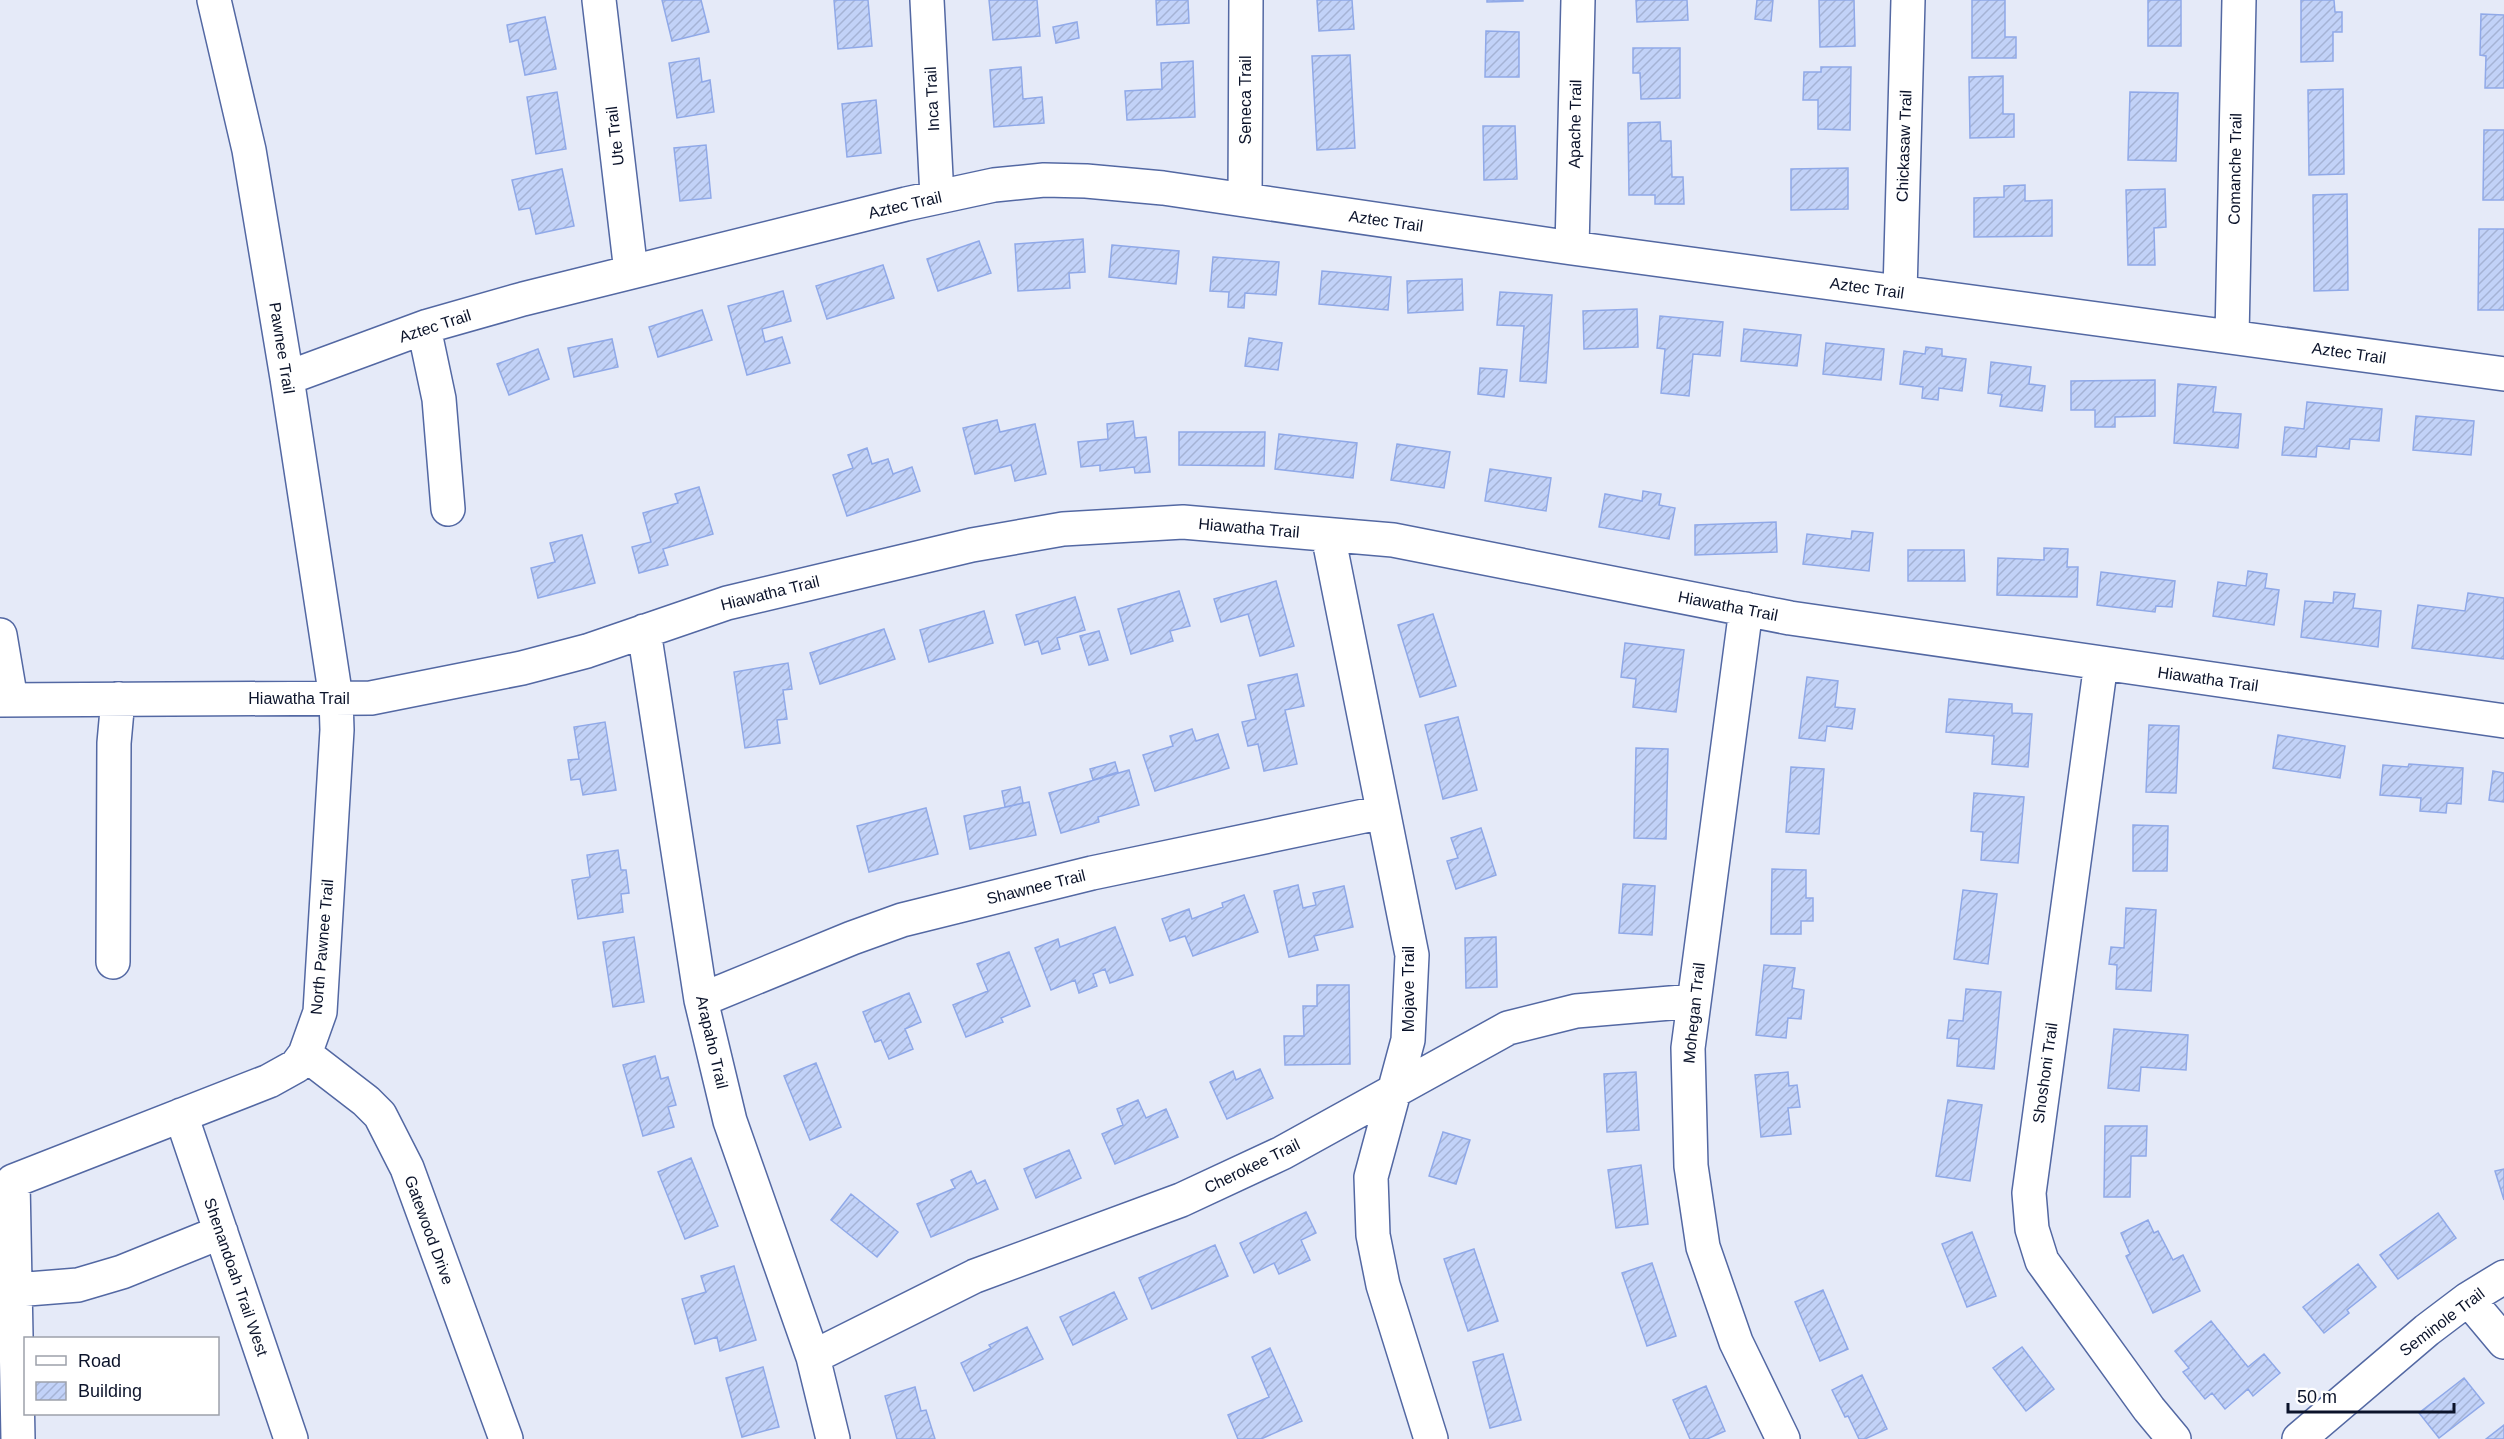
<svg xmlns="http://www.w3.org/2000/svg" width="2504" height="1439" font-family="Arial,sans-serif">
<style>
.building{fill:url(#building-hatch);stroke:#90a9e8;stroke-width:1.5}
.lines{fill:none;stroke-linecap:round;stroke-linejoin:round}
.minor-casing{stroke:#5368a3;stroke-width:36}
.minor{stroke:#fff;stroke-width:33}
.labels{text-anchor:middle;dominant-baseline:central;stroke-width:5;stroke-linejoin:round;paint-order:stroke}
.street-label{font-size:16px;fill:#0b132a;stroke:#fff}
</style>
<defs>
<pattern id="building-hatch" width="6" height="6" patternUnits="userSpaceOnUse" patternTransform="scale(1.5)"><rect width="6" height="6" fill="#c2d2f8"/><path d="M-1 1l2-2M0 6l6-6M5 7l2-2" fill="none" stroke="#a5b3d5"/></pattern>
</defs>
<rect width="100%" height="100%" fill="#e5eaf8"/>
<!-- building -->
<path class="building" d="M662 0H701L709 32 672 41Z
M834 0H868L872 46 838 49Z
M989 0H1037L1040 36 993 40Z
M1156 0H1188L1189 23 1157 25Z
M1317 0H1352L1354 29 1319 31Z
M1487 0H1523V1L1487 2Z
M1636 0H1687L1688 20 1637 22Z
M1757 0H1773L1771 21 1755 19Z
M1819 0H1854L1855 46 1820 47Z
M1972 0H2005V37H2016V58H1972Z
M2148 0H2181V46H2148Z
M2301 0H2334L2335 12H2342V32H2333V61L2301 62Z
M2481 14 2504 15V88H2485L2486 56 2480 55Z
M545 17 556 69 525 75 518 40 510 42 507 25Z
M1077 22 1079 38 1056 43 1053 27Z
M1486 31 1519 32V77H1485Z
M1633 48H1680V98L1641 99 1640 73H1633Z
M1350 55 1355 148 1317 150 1312 56Z
M699 58 702 82 710 80 714 112 677 118 669 63Z
M1193 61 1195 117 1127 120 1125 91 1162 89 1161 63Z
M1021 67 1023 99 1042 97 1044 123 994 127 990 70Z
M1821 67H1851L1850 130 1818 129V100H1803L1804 72H1821Z
M2003 76V114H2014V137L1970 138 1969 77Z
M2343 89 2344 174 2309 175 2308 90Z
M557 92 566 149 536 154 527 97Z
M2130 92 2178 93 2176 161 2128 160Z
M876 100 881 153 847 157 842 104Z
M1660 122 1661 141H1671L1672 177H1683L1684 204H1655V195H1629L1628 123Z
M1483 126H1515L1517 179 1484 180Z
M2484 130H2504V200H2483Z
M706 145 711 198 680 201 674 148Z
M1848 168V209L1791 210V169Z
M562 169 574 226 536 234 530 208 519 210 512 180Z
M2025 185V201L2052 200V236L1974 237V198L2004 197V186Z
M2165 189 2166 227 2154 228 2155 265H2128L2126 190Z
M2347 194 2348 290 2314 291 2313 195Z
M2479 229H2504V310H2478Z
M1083 239 1085 272 1069 273 1070 288 1018 291 1015 244Z
M979 241 991 273 938 291 927 259Z
M1112 245 1179 251 1176 284 1109 277Z
M1213 257 1279 262 1276 295 1245 293 1244 308 1228 307 1229 292 1210 291Z
M883 265 894 298 827 319 816 286Z
M1322 271 1391 277 1388 310 1319 304Z
M1462 279 1463 310 1408 313 1407 281Z
M783 291 791 321 762 329 765 342 782 337 790 363 747 375 728 306Z
M1500 292 1552 295 1546 383 1520 381 1524 326 1497 325Z
M1637 309 1638 347 1584 349 1583 311Z
M702 310 712 340 658 357 649 327Z
M1660 316 1723 322 1720 356 1693 354 1689 396 1661 393 1665 349 1657 348Z
M1744 329 1801 335 1797 366 1741 361Z
M1249 338 1282 343 1278 370 1245 366Z
M612 339 618 367 574 377 568 348Z
M1826 343 1884 349 1881 380 1823 374Z
M1926 347 1942 349V356L1966 359 1962 391 1939 388 1938 400 1922 398 1923 387 1900 384 1904 351 1925 354Z
M538 349 549 379 509 395 497 364Z
M1991 362 2031 367 2029 384 2045 386 2042 411 2000 406 2002 395 1988 393Z
M1480 368 1507 370 1504 397 1478 394Z
M2155 380V416L2115 417V427H2095V410H2071V381Z
M2178 384 2216 387 2213 412 2241 414 2238 448 2174 443Z
M2307 402 2382 409 2379 441 2350 439 2349 449 2317 446 2316 457 2282 455 2285 427 2304 429Z
M2416 416 2474 421 2471 455 2413 450Z
M997 420 1000 432 1035 424 1046 474 1015 481 1011 465 975 474 963 428Z
M1133 421 1135 438 1146 437 1150 472 1135 473 1134 467 1100 471V465L1081 467 1078 442 1108 439 1107 424Z
M1179 432H1265L1264 466 1179 465Z
M1279 434 1357 443 1353 478 1275 469Z
M1397 444 1450 452 1444 488 1391 480Z
M867 448 872 464 888 459 893 474 912 467 920 491 847 516 833 475 853 468 848 455Z
M1490 469 1551 478 1546 511 1485 501Z
M699 487 713 534 663 549 668 565 639 573 632 547 651 542 643 513 678 503 675 494Z
M1643 491 1661 494 1659 505 1675 508 1669 539 1599 527 1605 494 1642 501Z
M1776 522 1777 552 1695 555V525Z
M1852 531 1873 533 1869 571 1803 564 1807 534 1851 539Z
M582 535 595 583 538 598 531 568 555 562 550 543Z
M2044 548 2068 549 2067 567H2078L2077 597 1997 595 1998 558 2044 560Z
M1908 550H1964L1965 581H1908Z
M2248 571 2267 574 2265 588 2279 590 2274 625 2213 616 2218 582 2246 586Z
M2101 572 2175 581 2172 607 2156 606 2155 612 2097 605Z
M1276 581 1294 646 1260 656 1248 614 1221 622 1214 599Z
M1179 591 1190 626 1170 631 1173 641 1131 654 1118 609Z
M2334 592 2355 594 2353 608 2381 611 2378 647 2301 637 2305 601 2333 603Z
M2468 593 2504 598V659L2412 648 2418 605 2465 611Z
M1075 597 1085 630 1057 638 1060 649 1042 654 1038 641 1025 645 1016 615Z
M984 611 993 643 929 662 920 630Z
M1433 614 1456 686 1420 697 1398 625Z
M884 629 895 659 820 684 810 653Z
M1099 631 1108 660 1089 665 1080 636Z
M1625 643 1684 650 1676 712 1633 707 1636 679 1621 677Z
M788 663 792 689 783 690 787 719 777 720 780 743 745 748 734 672Z
M1297 674 1304 706 1285 710 1297 764 1264 771 1258 744 1248 746 1242 722 1256 719 1248 685Z
M1807 677 1838 681 1835 707 1855 709 1852 729 1827 726 1825 741 1799 738Z
M1949 699 2012 704V713L2032 714 2028 767 1992 764 1994 736 1946 732Z
M1458 717 1477 790 1443 799 1425 725Z
M605 722 616 790 583 795 580 779 571 780 568 760 579 759 574 727Z
M2149 725 2179 726 2176 793 2146 792Z
M1192 729 1196 741 1218 734 1229 768 1155 791 1143 755 1173 746 1170 736Z
M2278 735 2345 746 2340 778 2273 768Z
M1636 748 1668 749 1666 839 1634 838Z
M1115 762 1118 772 1093 780 1090 769Z
M2409 764 2463 768 2461 804 2447 803 2446 813 2420 811 2421 798 2380 795 2383 765 2408 767Z
M1791 767 1824 769 1819 834 1786 832Z
M1129 770 1139 805 1098 817 1099 822 1061 833 1049 793Z
M2493 771 2504 773V802L2489 800Z
M1020 787 1023 803 1005 807 1002 791Z
M1974 793 2024 797 2018 863 1981 860 1983 832 1971 831Z
M1029 802 1036 835 970 849 964 816Z
M926 808 938 854 869 872 857 826Z
M2133 825 2168 826 2167 871H2133Z
M1481 828 1496 875 1456 889 1447 861 1458 858 1451 838Z
M618 850 621 870H626L629 893 621 894 623 912 578 919 572 880 590 877 587 855Z
M1772 869 1806 870V898H1813V921H1801V934H1771Z
M1623 884 1655 886 1652 935 1619 933Z
M1298 885 1303 908 1316 905 1313 893 1344 886 1353 927 1314 936 1318 950 1289 957 1274 891Z
M1963 890 1997 894 1988 964 1954 959Z
M1244 895 1258 932 1193 956 1185 936 1170 941 1162 919 1189 909 1192 919 1223 907 1222 903Z
M2126 908 2156 910 2151 991 2116 989 2117 965 2109 964 2111 947 2124 948Z
M1115 927 1133 975 1110 983 1105 969 1093 974 1097 986 1079 993 1075 980 1051 990 1035 948 1058 939 1060 947Z
M634 937 644 1002 613 1007 603 942Z
M1496 937 1497 987 1466 988 1465 938Z
M1009 952 1030 1006 1001 1018 1003 1022 966 1037 953 1005 988 991 977 964Z
M1764 965 1795 968 1792 988 1804 990 1801 1019 1788 1018 1786 1038 1756 1035Z
M1317 985H1349L1350 1064 1285 1065 1284 1036H1304L1303 1006H1317Z
M1966 989 2001 992 1994 1069 1957 1066 1959 1039 1947 1038 1949 1020 1963 1021Z
M909 993 921 1022 905 1029 913 1049 889 1059 881 1040 875 1042 863 1012Z
M2114 1029 2188 1035 2186 1070 2141 1067 2139 1091 2108 1088Z
M655 1056 661 1079 668 1077 676 1105 668 1107 674 1127 643 1136 623 1065Z
M816 1063 841 1127 810 1140 784 1076Z
M1260 1069 1273 1098 1227 1119 1210 1082 1233 1071 1236 1080Z
M1636 1072 1639 1130 1607 1132 1604 1074Z
M1788 1072 1789 1086 1797 1085 1800 1107 1788 1108 1791 1134 1761 1137 1755 1075Z
M1138 1100 1146 1118 1166 1109 1178 1137 1115 1164 1102 1134 1123 1125 1117 1109Z
M1948 1100 1982 1105 1970 1181 1936 1176Z
M2105 1126H2147L2146 1156H2131L2130 1197H2104Z
M1443 1132 1470 1140 1456 1184 1429 1176Z
M1069 1150 1081 1178 1036 1198 1024 1169Z
M691 1158 718 1226 685 1239 658 1172Z
M1641 1165 1648 1224 1616 1228 1608 1170Z
M2504 1169V1200L2495 1171Z
M971 1171 977 1184 985 1180 998 1209 931 1237 917 1204 955 1188 951 1180Z
M851 1194 898 1232 877 1257 831 1220Z
M1306 1212 1316 1233 1301 1240 1310 1260 1279 1274 1274 1263 1254 1273 1240 1243Z
M2438 1213 2456 1238 2398 1279 2380 1255Z
M2148 1220 2154 1233 2158 1231 2173 1260 2183 1255 2200 1291 2153 1313 2126 1256 2130 1254 2121 1233Z
M1972 1232 1996 1296 1967 1307 1942 1244Z
M1215 1245 1228 1276 1152 1309 1139 1278Z
M1474 1249 1498 1321 1468 1331 1444 1259Z
M1652 1263 1676 1336 1647 1346 1622 1273Z
M2358 1264 2376 1287 2347 1310 2349 1313 2324 1333 2303 1307Z
M734 1266 756 1340 720 1351 717 1337 695 1344 682 1299 706 1292 701 1276Z
M1823 1290 1848 1349 1820 1361 1795 1302Z
M1114 1292 1127 1319 1073 1345 1060 1317Z
M2211 1321 2248 1367 2264 1354 2280 1373 2253 1396 2248 1389 2225 1409 2212 1393 2205 1399 2183 1372 2189 1368 2175 1351Z
M1027 1327 1043 1359 974 1391 961 1363 991 1348 989 1345Z
M2022 1347 2054 1389 2026 1411 1993 1368Z
M1270 1348 1302 1421 1261 1439H1238L1228 1415 1269 1397 1252 1357Z
M1503 1354 1521 1420 1490 1428 1473 1362Z
M763 1367 779 1427 742 1437 726 1378Z
M1862 1375 1887 1429 1865 1439H1859L1848 1416 1845 1417 1832 1390Z
M2464 1378 2484 1403 2439 1438 2419 1413Z
M1706 1386 1725 1431 1707 1439H1690L1673 1400Z
M915 1387 921 1411 926 1410 935 1439H897L885 1396Z
M2504 1425V1439H2486Z"/>
<g class="lines">
<defs>
<path id="minor" d="M599 0 631 272
M927 0 937 197
M1245 200 1246 0
M1572 248 1578 0
M1900 292 1908 0
M424 328 439 399 448 509
M2232 337 2239 0
M287 378 428 326 523 299 906 204 994 185 1044 180 1086 181 1163 188 1572 248 2504 374
M1328 535 1412 955 1408 1040 1371 1177 1373 1235 1383 1285 1431 1439
M1746 609 1688 1048 1691 1166 1703 1247 1736 1342 1783 1439
M644 631 701 1000 730 1121 813 1357 833 1439
M0 635 11 700
M2101 663 2029 1193 2032 1229 2042 1261 2149 1409 2174 1439
M0 700 371 698 522 668 587 651 727 603 972 545 1063 529 1183 522 1393 540 1790 618 2504 721
M113 962 114 743 118 699
M701 1000 852 938 902 920 1092 873 1383 812
M305 1054 366 1101 380 1115 407 1168 506 1439
M181 1115 291 1439
M15 1290 78 1285 122 1272 221 1232
M2468 1299 2504 1342
M813 1357 975 1276 1181 1200 1282 1153 1508 1028 1576 1011 1694 1001
M18 1439 13 1181 269 1081 296 1066 305 1054 320 1012 337 730 336 698 287 378 249 150 214 0
M2299 1439 2427 1330 2468 1299 2504 1277"/>
</defs>
<!-- minor casing -->
<use href="#minor" class="minor-casing"/>
<!-- minor -->
<use href="#minor" class="minor"/>
</g>
<g class="labels">
<!-- street labels -->
<g class="street-label">
<text transform="translate(932 99) rotate(-93)">Inca Trail</text>
<text transform="translate(1245 100) rotate(-90)">Seneca Trail</text>
<text transform="translate(1575 124) rotate(-89)">Apache Trail</text>
<text transform="translate(615 136) rotate(-97)">Ute Trail</text>
<text transform="translate(1904 146) rotate(-88)">Chickasaw Trail</text>
<text transform="translate(2235 169) rotate(-89)">Comanche Trail</text>
<text transform="translate(905 205) rotate(-13)">Aztec Trail</text>
<text transform="translate(1386 221) rotate(8)">Aztec Trail</text>
<text transform="translate(1867 288) rotate(8)">Aztec Trail</text>
<text transform="translate(435 326) rotate(-18)">Aztec Trail</text>
<text transform="translate(282 348) rotate(81)">Pawnee Trail</text>
<text transform="translate(2349 353) rotate(8)">Aztec Trail</text>
<text transform="translate(1249 528) rotate(5)">Hiawatha Trail</text>
<text transform="translate(770 593) rotate(-14)">Hiawatha Trail</text>
<text transform="translate(1728 606) rotate(11)">Hiawatha Trail</text>
<text transform="translate(2208 679) rotate(8)">Hiawatha Trail</text>
<text x="299" y="698">Hiawatha Trail</text>
<text transform="translate(1036 887) rotate(-14)">Shawnee Trail</text>
<text transform="translate(322 947) rotate(-85)">North Pawnee Trail</text>
<text transform="translate(1408 989) rotate(-90)">Mojave Trail</text>
<text transform="translate(1694 1013) rotate(-84)">Mohegan Trail</text>
<text transform="translate(712 1042) rotate(77)">Arapaho Trail</text>
<text transform="translate(2045 1073) rotate(-82)">Shoshoni Trail</text>
<text transform="translate(1252 1166) rotate(-26)">Cherokee Trail</text>
<text transform="translate(429 1230) rotate(70)">Gatewood Drive</text>
<text transform="translate(236 1277) rotate(71)">Shenandoah Trail West</text>
<text transform="translate(2442 1322) rotate(-37)">Seminole Trail</text>
</g>
</g>
<!-- legend -->
<rect x="24" y="1337" width="195" height="78" fill="#ffffff" stroke="#9da1aa" stroke-width="1.5"/>
<rect x="36" y="1356" width="30" height="9" fill="#ffffff" stroke="#9da1aa" stroke-width="1.5"/>
<text x="78" y="1367" font-size="18" fill="#0b132a">Road</text>
<rect x="36" y="1382" width="30" height="18" fill="url(#building-hatch)" stroke="#9da1aa" stroke-width="1.5"/>
<text x="78" y="1397" font-size="18" fill="#0b132a">Building</text>
<!-- scale -->
<path d="M2288 1403v9h166v-9" fill="none" stroke="#0b132a" stroke-width="3"/>
<text x="2297" y="1403" font-size="18" fill="#0b132a" stroke="#ffffff" stroke-width="4.5" paint-order="stroke">50 m</text>
</svg>
